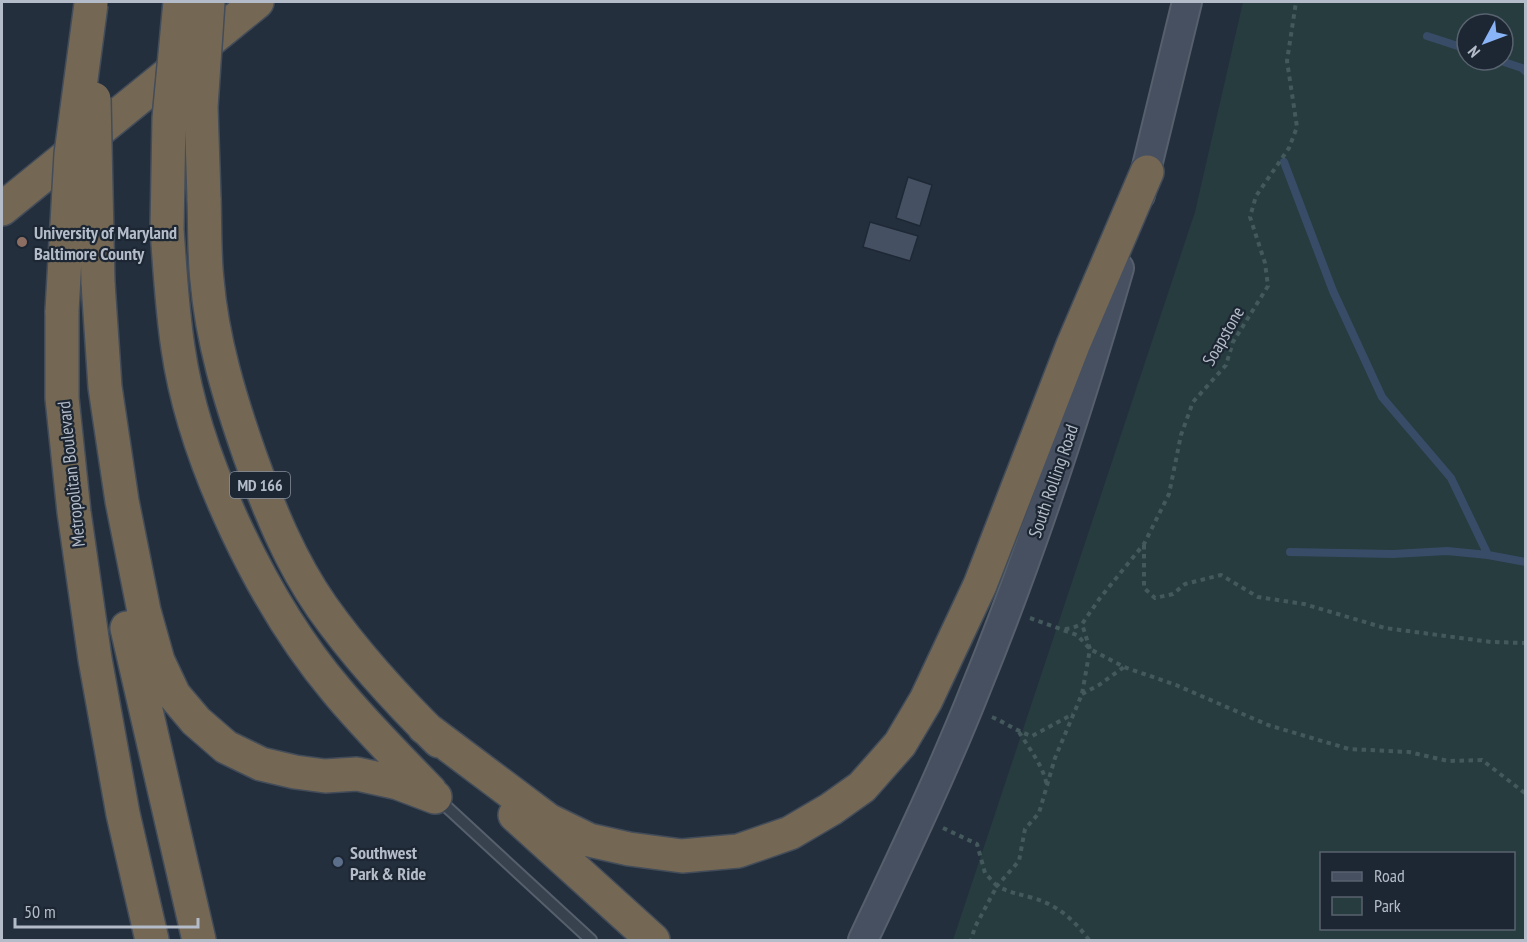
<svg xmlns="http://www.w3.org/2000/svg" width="1527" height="942" font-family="'PT Sans Narrow',sans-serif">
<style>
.green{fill:#263c3f;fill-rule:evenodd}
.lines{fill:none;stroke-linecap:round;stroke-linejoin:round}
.stream{stroke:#394c67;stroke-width:8}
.building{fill:#455162;stroke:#1f2835;stroke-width:1.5}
.lane-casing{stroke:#565f6c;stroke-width:14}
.secondary-casing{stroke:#565f6c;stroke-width:32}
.highway-casing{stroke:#434c59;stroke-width:36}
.path{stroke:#44595c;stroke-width:4;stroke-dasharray:4.5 4.5;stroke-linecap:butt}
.lane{stroke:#38414e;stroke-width:10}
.secondary{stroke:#465061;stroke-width:28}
.highway{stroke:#746855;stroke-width:33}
.highway-bridge-casing{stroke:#434c59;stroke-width:36;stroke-linecap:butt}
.highway-bridge{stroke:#746855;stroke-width:33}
.education-dot{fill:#8d6e63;stroke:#1d2633;stroke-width:2}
.service-dot{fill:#5c6f8a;stroke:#1d2633;stroke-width:2}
.labels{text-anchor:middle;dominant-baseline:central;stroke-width:4.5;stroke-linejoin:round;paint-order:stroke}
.shield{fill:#1d2633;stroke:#878f9c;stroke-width:1.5}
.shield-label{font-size:16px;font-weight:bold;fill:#b4bcc9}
.poi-label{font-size:18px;font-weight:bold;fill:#b4bcc9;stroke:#1d2633;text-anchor:start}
.street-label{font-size:18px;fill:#b4bcc9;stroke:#1d2633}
</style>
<rect width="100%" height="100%" fill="#242f3e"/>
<!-- green -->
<path class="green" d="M1243 2H1525V940H953L1195 212ZM1467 24H1503V60H1467ZM1322 854H1514V928H1322Z"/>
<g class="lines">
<!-- stream -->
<path class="stream" d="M1427 36 1467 49
M1498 60 1522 68 1526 72
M1284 162 1333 291 1382 397 1451 478 1488 555
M1290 552 1393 554 1447 551 1488 555 1526 562"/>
</g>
<!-- building -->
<path class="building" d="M908 177 932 185 920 226 896 218Z
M870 222 918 236 910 261 863 247Z"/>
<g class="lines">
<defs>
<path id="lane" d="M437 798 591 940"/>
<path id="secondary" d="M1140 195 1187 2
M863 940C902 857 942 774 976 688 1032 551 1078 410 1119 268"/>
<path id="highway" d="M204 198C205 225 204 253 207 280 212 340 230 399 250 456 269 509 290 561 322 607 356 655 397 700 439 741
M2 209 257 2
M167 230C170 269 172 309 178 348 194 460 264 605 337 691 366 726 398 758 430 791
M98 283 105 387 122 501 144 611 158 661 174 695 196 721 226 747 261 764 295 772 325 776 357 774 398 783 435 797
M62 311V398L74 512 95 659 123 814 152 940
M127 628 199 940
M424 727 548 820 589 840 629 849 682 856 738 851 790 833 831 809 862 787 900 744 926 700 980 585 1073 345 1147 172
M515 815 653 940"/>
</defs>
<!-- lane casing -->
<use href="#lane" class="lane-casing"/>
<!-- secondary casing -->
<use href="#secondary" class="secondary-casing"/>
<!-- highway casing -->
<use href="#highway" class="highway-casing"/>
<!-- path -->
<path class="path" d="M1144 545V588L1155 598 1173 594 1185 584 1221 575 1258 597 1304 604 1385 628 1491 642 1526 643
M1030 618 1077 635 1090 649 1124 667 1176 685 1268 725 1349 749 1409 752 1448 761 1482 760 1526 794
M1065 629 1072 628 1082 624
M1082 694 1099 685 1124 667
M992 717C1006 723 1018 732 1032 736L1073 714
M1019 732C1030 750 1043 765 1047 786
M943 828 977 844 985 873 997 886 975 927 971 940
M1089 940C1075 921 1058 905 1033 898 1020 894 1010 893 997 886L1019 861 1025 829 1039 813 1055 758 1082 694 1090 649 1082 624 1100 598 1144 544 1169 494 1181 435 1193 402 1226 365 1233 342 1268 286 1265 263 1250 217 1256 196 1289 148 1297 127 1287 61 1296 2"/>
<!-- lane -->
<use href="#lane" class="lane"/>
<!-- secondary -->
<use href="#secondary" class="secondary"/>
<!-- highway -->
<use href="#highway" class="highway"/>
<defs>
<path id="highway-bridge" d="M94 99 98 283
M204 198 201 107 208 2
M167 230 169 118 180 2
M62 311 71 154 91 4"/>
</defs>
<!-- highway-bridge casing -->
<use href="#highway-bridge" class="highway-bridge-casing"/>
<!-- highway-bridge -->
<use href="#highway-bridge" class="highway-bridge"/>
</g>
<!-- markers -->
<circle class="education-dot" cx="22" cy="242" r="6"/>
<circle class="service-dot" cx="338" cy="862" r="6"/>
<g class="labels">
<!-- shield labels -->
<rect class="shield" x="230" y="472" width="60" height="26" rx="4.5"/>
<g class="shield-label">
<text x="260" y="485">MD 166</text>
</g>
<!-- poi labels -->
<g class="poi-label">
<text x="34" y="232">University of Maryland<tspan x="34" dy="21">Baltimore County</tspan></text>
<text x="350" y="852">Southwest<tspan x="350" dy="21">Park &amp; Ride</tspan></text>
</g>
<!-- street labels -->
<g class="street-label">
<text transform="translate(1223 336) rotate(-60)">Soapstone</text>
<text transform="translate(71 474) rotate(-96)">Metropolitan Boulevard</text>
<text transform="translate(1053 481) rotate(-71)">South Rolling Road</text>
</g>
</g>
<!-- border -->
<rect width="1527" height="942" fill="none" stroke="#b4bcc9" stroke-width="6"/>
<!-- legend -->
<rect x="1320" y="852" width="195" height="78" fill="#1d2633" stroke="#59626f" stroke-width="1.5"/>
<rect x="1332" y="872" width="30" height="9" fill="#465061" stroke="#59626f" stroke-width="1.5"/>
<text x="1374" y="882" font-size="18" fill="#b4bcc9">Road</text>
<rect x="1332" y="897" width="30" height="18" fill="#263c3f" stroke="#59626f" stroke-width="1.5"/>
<text x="1374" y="912" font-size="18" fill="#b4bcc9">Park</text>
<!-- north arrow -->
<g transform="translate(1485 42) rotate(229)"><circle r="28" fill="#1d2633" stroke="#59626f" stroke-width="1.5"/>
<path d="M0-4.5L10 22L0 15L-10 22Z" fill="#8ab4f8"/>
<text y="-9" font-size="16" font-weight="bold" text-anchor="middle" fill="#b4bcc9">N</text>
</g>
<!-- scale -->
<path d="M15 918v9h183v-9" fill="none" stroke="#b4bcc9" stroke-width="3"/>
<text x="24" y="918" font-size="18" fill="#b4bcc9" stroke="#1d2633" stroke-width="4.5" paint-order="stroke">50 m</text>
</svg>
